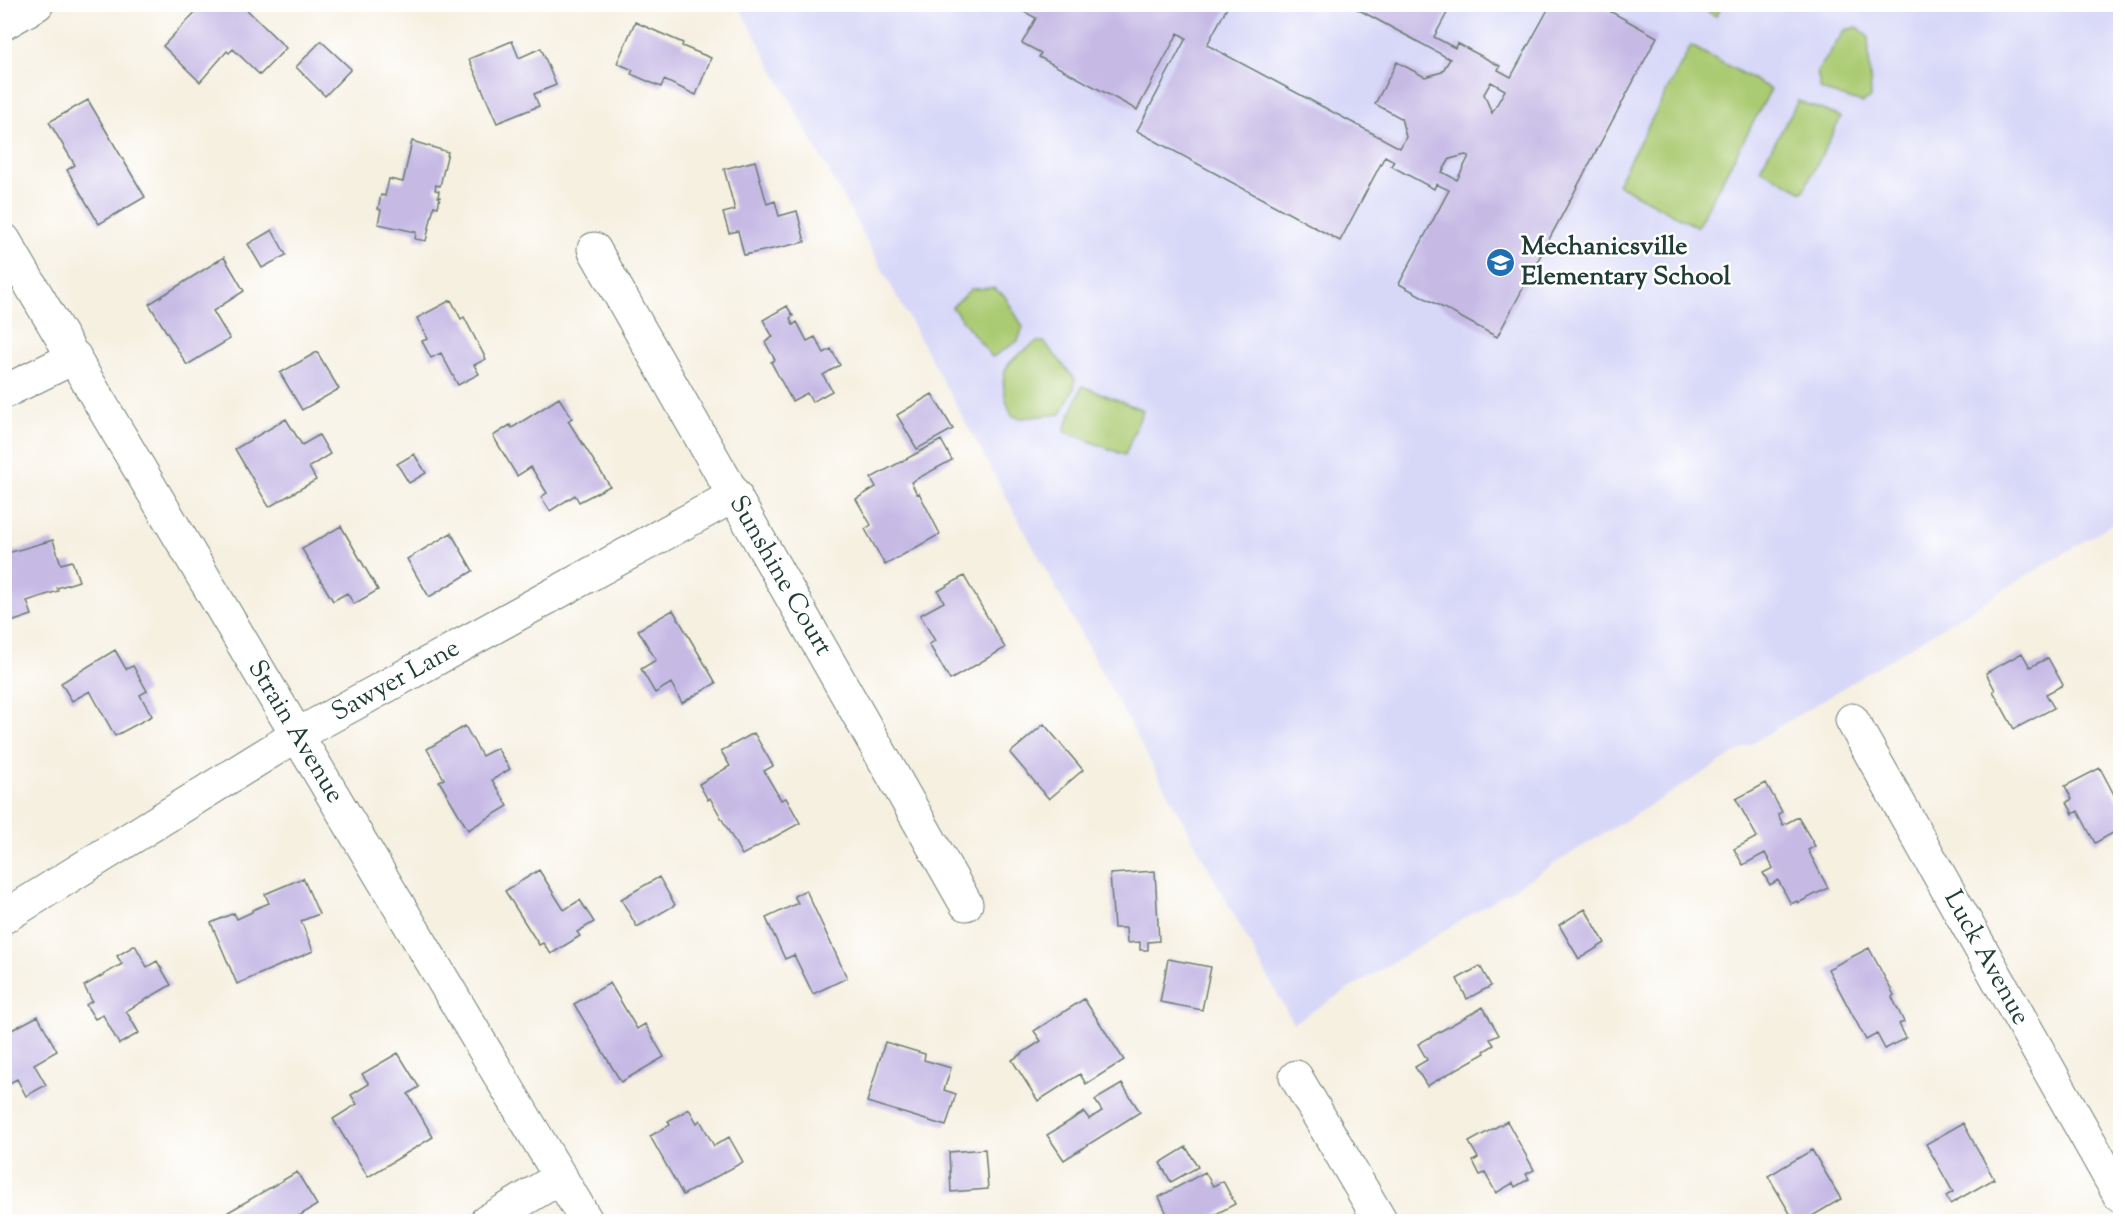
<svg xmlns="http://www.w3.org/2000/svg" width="2125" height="1226" font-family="'Sorts Mill Goudy',serif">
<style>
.built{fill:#d7d7f8}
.green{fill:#abcb72;stroke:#658453;stroke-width:1.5}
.building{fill:#c6bae5;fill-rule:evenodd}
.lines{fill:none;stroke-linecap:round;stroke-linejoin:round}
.minor-casing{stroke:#6a7c71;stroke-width:35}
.minor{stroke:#fff;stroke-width:33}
.labels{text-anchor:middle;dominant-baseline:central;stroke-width:5;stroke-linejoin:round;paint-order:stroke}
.poi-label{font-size:26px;font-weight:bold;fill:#1f3d34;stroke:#fff;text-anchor:start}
.street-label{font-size:26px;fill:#1f3d34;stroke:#fff}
</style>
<rect width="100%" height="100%" fill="#fff"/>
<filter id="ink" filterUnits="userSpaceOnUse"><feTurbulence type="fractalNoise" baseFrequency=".0167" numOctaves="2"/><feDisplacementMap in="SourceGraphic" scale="12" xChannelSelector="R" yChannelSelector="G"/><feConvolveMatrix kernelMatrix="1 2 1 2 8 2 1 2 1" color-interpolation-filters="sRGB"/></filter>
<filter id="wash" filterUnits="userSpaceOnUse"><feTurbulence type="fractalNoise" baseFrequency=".008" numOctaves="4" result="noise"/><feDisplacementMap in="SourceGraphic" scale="24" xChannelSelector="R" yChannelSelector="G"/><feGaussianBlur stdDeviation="1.35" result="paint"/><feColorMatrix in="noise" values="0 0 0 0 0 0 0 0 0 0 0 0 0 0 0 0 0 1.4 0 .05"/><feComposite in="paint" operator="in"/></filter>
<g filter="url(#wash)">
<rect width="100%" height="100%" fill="#f6f0e1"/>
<!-- built -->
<path class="built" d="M738 5H2120V519L1293 1023Z"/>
<!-- green -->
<path class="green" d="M1695 5H1723L1716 16Z
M1858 27 1868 37 1871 98 1862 103 1821 90 1817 72 1845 30Z
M1691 46 1771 89 1697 227 1617 184Z
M1798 101 1841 117 1803 192 1760 169Z
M993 288 1004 295 1023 327 1018 341 992 357 952 307 971 289Z
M1036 342H1044L1075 379 1074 388 1061 414 1021 418 1012 416C1006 403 998 377 1009 364 1015 356 1028 349 1036 342Z
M1082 386 1143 410 1125 455 1064 431Z"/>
<g id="blocks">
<!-- building -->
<path class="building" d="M203 4H213L217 9 222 4H241L286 48 260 75 233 49 229 53 227 51 200 82 163 46Z
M1010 4H1229L1207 45 1400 148 1406 137 1401 118 1375 104 1397 62 1425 77 1442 72 1450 59 1348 4H1452L1434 37 1455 48 1457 43 1500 66 1498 70 1511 77 1551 4H1597L1657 37 1497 337 1399 284 1449 190 1436 184 1434 189 1391 166 1394 161 1385 156 1340 241 1137 131 1186 38 1178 33 1137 110 1039 57 1041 53 1022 43 1036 18ZM1491 82 1505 90 1492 113 1484 94ZM1465 155 1469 156 1457 180 1442 172 1450 159Z
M635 22 683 43 682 46 711 58 696 95 664 80 661 87 631 74 633 70 617 63Z
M321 41 351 69 325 96 296 67Z
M512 41 519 58 541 48 556 85 534 94 539 106 497 123 469 59Z
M88 100 145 197 99 224 67 170 75 165 49 122Z
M412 141 448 152 440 186 436 185 435 190 439 191 438 197H440L438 207 434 206 426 241 415 239 416 232 378 224 381 210 378 209 381 195 385 196 389 179 403 182Z
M755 161 767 204 775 201 779 216 797 211 805 242 744 255 738 231 729 233 723 213 735 210 724 169Z
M272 230 286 255 262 268 248 244Z
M224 257 244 291 213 311 230 339 187 365 149 304Z
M451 300 461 319 464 317 486 359 474 365 479 374 458 385 441 353 431 358 422 341 428 339 417 318Z
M787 306 793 316 790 318 793 325 797 322 807 341 815 337 824 353 831 349 840 365 823 375 832 391 812 402 807 393 792 401 771 362 775 360 765 342 773 337 763 320Z
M317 352 339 389 302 410 280 373Z
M932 394 953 429 917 449 897 415Z
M559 398 572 418 568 421 610 486 579 502 575 495 550 511 541 497 547 493 531 467 517 476 493 436 510 425 512 428Z
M286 419 302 445 319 435 330 454 309 467 316 480 269 507 235 449Z
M941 440 952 460 911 482 917 494 919 493 940 534 885 565 865 529 871 525 856 499 876 487 871 478Z
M414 454 426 473 409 483 397 464Z
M341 526 378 590 354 604 347 593 333 601 302 549Z
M451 533 473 571 429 597 407 559Z
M53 540 61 564 72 561 79 581 57 588 58 591 27 601 32 615 8 623 4 611V554Z
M964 576 1005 648 950 680 929 644 935 641 920 615 944 602 938 591Z
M673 610 716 683 682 703 671 683 655 693 641 669 656 660 638 630Z
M115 650 126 669 133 666 147 691 140 695 152 716 115 736 90 691 72 701 61 683Z
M2022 653 2030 667 2048 658 2063 685 2046 694 2054 708 2014 729 1993 691 1995 690 1986 673Z
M1044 724 1083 770 1049 799 1010 753Z
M465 726 482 756 497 748 510 769 492 780 508 806 468 830 439 781 444 779 427 749Z
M754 733 773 766 764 771 781 800 786 798 800 823 742 855 710 798 708 800 699 784 730 766 721 751Z
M2100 768 2120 806V829L2095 843 2078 811 2073 814 2067 802 2072 799 2065 786Z
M1766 783 1782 812 1778 814 1783 825 1798 817 1815 846 1808 850 1828 888 1798 903 1797 901 1791 904 1778 880 1770 885 1763 873 1773 868 1765 853 1743 865 1734 849 1757 837 1736 799Z
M539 870 564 910 580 900 594 922 577 932 580 936 551 954 543 943 539 945 505 891Z
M1155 871 1159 941 1148 942V950H1140V942L1127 943 1126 928H1114L1110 874Z
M659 877 675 905 637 927 621 899Z
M303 878 319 914 301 921 313 951 237 984 211 923 234 913 237 919 252 912V910L269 903 265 894Z
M806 890 847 978 813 994 794 955 785 959 766 918 798 903 794 896Z
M1585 909 1605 943 1579 959 1559 925Z
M135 945 147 967 157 961 171 985 126 1011 139 1033 119 1044 103 1015 95 1019 86 1005 92 1001 84 986 122 964 117 956Z
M1869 948 1894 995 1892 997 1904 1022 1899 1024 1906 1038 1885 1049 1877 1034 1866 1040 1828 969Z
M1168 959 1211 967 1202 1010 1160 1002Z
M1480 966 1491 986 1467 999 1457 979Z
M610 983 637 1029 645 1024 664 1057 621 1082 574 1004Z
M1084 999 1124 1060 1086 1084 1080 1074 1038 1101 1012 1060 1041 1041 1034 1031Z
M1483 1007 1499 1035 1490 1039 1494 1045 1484 1051 1485 1053 1427 1086 1415 1067 1427 1060 1418 1044Z
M38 1016 57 1051 34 1064 46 1085 26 1096 17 1079 4 1086V1034Z
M885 1042 925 1054 924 1060 951 1068 944 1090 956 1094 946 1126 867 1102Z
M398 1053 419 1087 408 1094 433 1137 368 1177 333 1119 357 1104 351 1095 369 1084 362 1074Z
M1122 1084 1140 1112 1064 1160 1047 1135 1084 1112 1089 1119 1102 1111 1095 1100Z
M689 1109 697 1123 700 1120 714 1146 729 1137 743 1162 683 1195 650 1136 670 1125 668 1121Z
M1507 1121 1534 1170 1526 1174 1529 1179 1515 1187 1513 1183 1496 1193 1485 1173 1480 1175 1473 1161 1478 1158 1469 1142Z
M1963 1123 1994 1179 1950 1204 1946 1196 1953 1192 1926 1144Z
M1186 1147 1198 1167 1171 1182 1160 1163Z
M985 1149 988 1189 951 1192 949 1152Z
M1812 1150 1841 1199 1802 1222H1795L1768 1176Z
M297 1172 317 1205 289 1222H211Z
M1205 1172 1213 1186 1223 1181 1235 1204 1201 1222H1158L1168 1216 1159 1197Z"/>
</g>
</g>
<g filter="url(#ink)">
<use href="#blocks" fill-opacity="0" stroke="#6a7c71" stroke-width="1.5"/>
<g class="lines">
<defs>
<path id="minor" d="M4 23 37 4
M4 240 297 735 587 1222
M594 249 966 904
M4 392 75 357
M1852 720 2120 1196
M4 917 297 735 735 495
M1296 1077 1381 1222
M486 1222 561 1177"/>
</defs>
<!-- minor casing -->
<use href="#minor" class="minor-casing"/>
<!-- minor -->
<use href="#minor" class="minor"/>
</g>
</g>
<!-- icons -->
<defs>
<symbol id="school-disc" viewBox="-11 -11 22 22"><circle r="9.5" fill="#1f6fb2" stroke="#fff"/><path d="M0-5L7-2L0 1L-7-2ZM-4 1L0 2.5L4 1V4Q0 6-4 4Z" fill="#fff"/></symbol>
</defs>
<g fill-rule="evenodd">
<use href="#school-disc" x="1484" y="246" width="33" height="33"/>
</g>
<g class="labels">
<!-- poi labels -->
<g class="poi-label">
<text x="1521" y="247">Mechanicsville<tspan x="1521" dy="30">Elementary School</tspan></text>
</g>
<!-- street labels -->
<g class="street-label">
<text transform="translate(780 576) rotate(60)">Sunshine Court</text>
<text transform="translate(396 681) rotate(-29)">Sawyer Lane</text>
<text transform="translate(295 732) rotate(59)">Strain Avenue</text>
<text transform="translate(1986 958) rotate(61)">Luck Avenue</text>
</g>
</g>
<!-- margin -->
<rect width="2125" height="1226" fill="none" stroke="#fff" stroke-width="24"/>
</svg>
